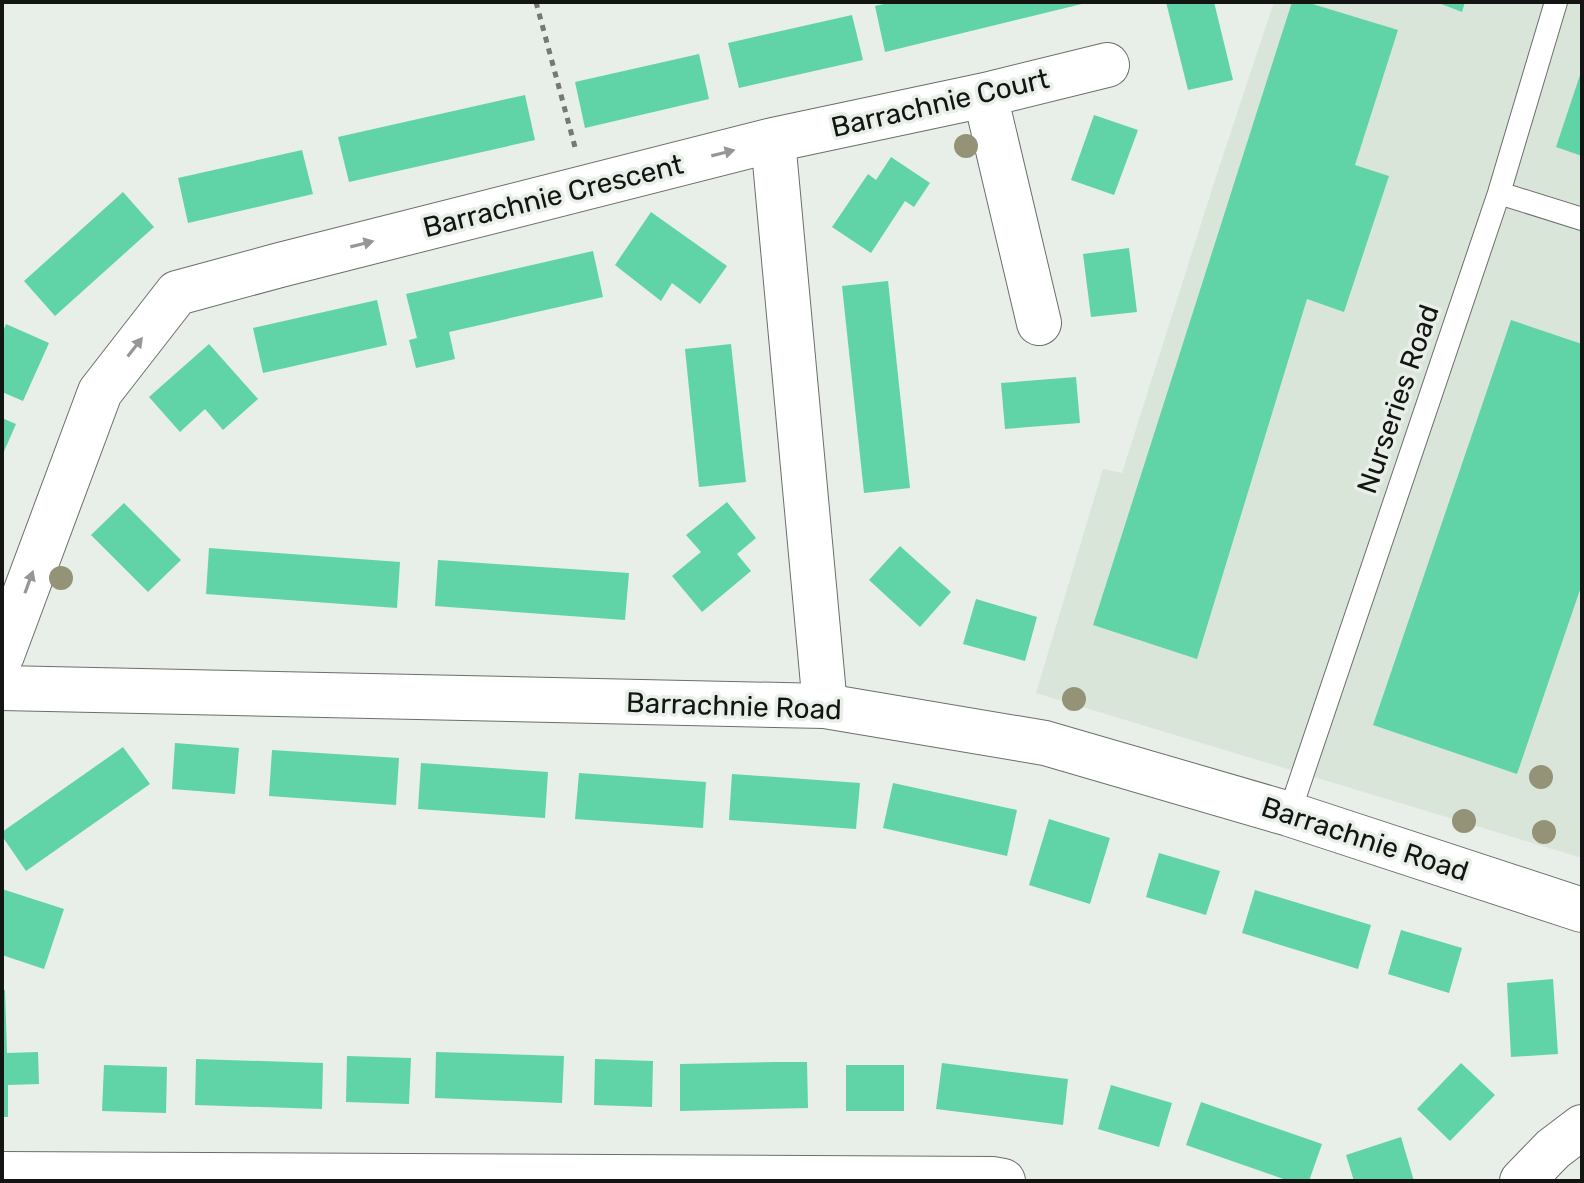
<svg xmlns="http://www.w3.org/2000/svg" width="1584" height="1183" font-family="Rubik,sans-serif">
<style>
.built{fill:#dae5d9}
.building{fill:#60d4a7}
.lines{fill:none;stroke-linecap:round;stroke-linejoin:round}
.service-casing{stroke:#6b6f6a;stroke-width:24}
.minor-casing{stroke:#6b6f6a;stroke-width:46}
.secondary-casing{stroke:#6b6f6a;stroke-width:46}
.path{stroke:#757875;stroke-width:5;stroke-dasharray:6 6;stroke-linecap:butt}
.service{stroke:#fff;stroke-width:22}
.minor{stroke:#fff;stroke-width:44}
.secondary{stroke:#fff;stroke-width:44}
.tree{fill:#949378}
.oneway{fill:#959695}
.labels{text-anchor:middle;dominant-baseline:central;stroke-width:7;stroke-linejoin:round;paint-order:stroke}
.street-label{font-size:28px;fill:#131513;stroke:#e8eee8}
</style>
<rect width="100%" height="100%" fill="#e8eee8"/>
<!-- built -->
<path class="built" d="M1274 2H1582V858L1036 693 1103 469 1122 473 1215 180Z"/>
<!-- building -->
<path class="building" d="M893 2H1086V3L885 52 875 6Z
M1166 2H1214L1233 80 1188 90Z
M1292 2H1306L1398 30 1355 165 1389 176 1344 312 1307 299 1197 659 1093 625Z
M1436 2H1465L1462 12Z
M852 15 863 60 739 88 728 43Z
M699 54 709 99 585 128 575 82Z
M1581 72H1582V156L1556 147Z
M525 95 535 140 349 182 338 137Z
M1094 115 1138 130 1114 195 1071 180Z
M302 150 313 194 188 223 178 178Z
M891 157 930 183 914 207 905 201 871 253 832 227 868 174 876 180Z
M123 192 154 227 55 316 24 281Z
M651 212 727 266 700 304 672 283 661 301 615 265Z
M1129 248 1137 312 1091 317 1083 254Z
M593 251 603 297 449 332 455 359 416 368 409 340 417 338 406 294Z
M888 281 910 488 864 493 842 286Z
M377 300 387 345 263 373 253 328Z
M1511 320 1582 344V584L1517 774 1373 725Z
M6 324 49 343 23 401 2 392V334Z
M209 344 258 399 223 430 205 409 180 432 149 397Z
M731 344 746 482 699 487 685 349Z
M1076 377 1080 423 1005 429 1001 383Z
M2 418 16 424 2 456Z
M727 502 756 538 737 554 751 571 702 612 672 576 701 552 686 535Z
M124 503 181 560 148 592 91 535Z
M900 546 951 592 920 627 869 580Z
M209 548 400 562 397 608 206 594Z
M438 560 629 573 625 620 435 606Z
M976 599 1037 617 1025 661 963 644Z
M175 743 239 748 235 794 172 789Z
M123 747 150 784 26 871 2 836V832Z
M272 750 399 758 396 805 269 796Z
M421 763 548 772 545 818 418 809Z
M579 773 706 782 703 828 575 819Z
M732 774 860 783 856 829 729 820Z
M893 783 1017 810 1007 856 883 828Z
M1049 819 1110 838 1090 904 1029 885Z
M1159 853 1220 871 1206 915 1146 897Z
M2 889 64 909 44 969 2 955Z
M1255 890 1371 925 1358 969 1242 933Z
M1401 930 1462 948 1449 993 1388 974Z
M1553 979 1558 1054 1511 1057 1507 983Z
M2 990H5L7 1053 38 1052 39 1084 8 1085V1117H2Z
M436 1052 564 1056 562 1103 435 1098Z
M347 1056 411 1058 409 1104 346 1102Z
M196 1059 323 1063 322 1109 195 1105Z
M595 1059 653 1061 652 1107 594 1105Z
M775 1062H807L808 1108 680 1111V1064Z
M942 1063 1068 1079 1063 1125 936 1109Z
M1461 1063 1495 1095 1450 1141 1417 1109Z
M104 1065 167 1067 166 1113 102 1111Z
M846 1065H904V1111H846Z
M1111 1085 1172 1103 1159 1147 1098 1129Z
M1201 1102 1322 1144 1309 1181H1289L1186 1145Z
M1401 1137 1414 1181H1354L1346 1155Z"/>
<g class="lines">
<defs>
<path id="service" d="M1499 193 1582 219
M1289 814 1499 193 1556 2"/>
<path id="minor" d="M985 95 1039 323
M773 140 985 95 1107 65
M2 655 100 392 177 293 280 265 773 140 825 706
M2 1174 992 1179 1003 1181
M1522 1181 1553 1149 1582 1127"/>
<path id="secondary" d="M2 688 825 706 1045 743 1289 814 1582 910"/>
</defs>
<!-- service casing -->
<use href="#service" class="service-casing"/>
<!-- minor casing -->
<use href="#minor" class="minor-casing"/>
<!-- secondary casing -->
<use href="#secondary" class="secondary-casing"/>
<!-- path -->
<path class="path" d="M536 2 575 147"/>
<!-- service -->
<use href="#service" class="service"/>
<!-- minor -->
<use href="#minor" class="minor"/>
<!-- secondary -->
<use href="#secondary" class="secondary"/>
</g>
<!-- trees -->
<g class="tree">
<circle cx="966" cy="146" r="12"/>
<circle cx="61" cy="578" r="12"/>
<circle cx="1074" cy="699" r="12"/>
<circle cx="1541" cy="777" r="12"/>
<circle cx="1464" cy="821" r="12"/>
<circle cx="1544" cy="832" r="12"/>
</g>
<!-- one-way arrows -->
<defs><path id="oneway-solid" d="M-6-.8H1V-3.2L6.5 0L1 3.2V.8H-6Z" transform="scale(2)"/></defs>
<g class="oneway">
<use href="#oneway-solid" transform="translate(723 153) rotate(-14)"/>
<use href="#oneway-solid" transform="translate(362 244) rotate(-14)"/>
<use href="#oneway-solid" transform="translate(135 347) rotate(-52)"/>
<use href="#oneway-solid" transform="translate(29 582) rotate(-70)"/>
</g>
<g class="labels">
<!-- street labels -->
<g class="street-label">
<text transform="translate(940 103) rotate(-13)">Barrachnie Court</text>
<text transform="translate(553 196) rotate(-14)">Barrachnie Crescent</text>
<text transform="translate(1398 399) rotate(-71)">Nurseries Road</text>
<text transform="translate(734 706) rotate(2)">Barrachnie Road</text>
<text transform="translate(1365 839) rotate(18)">Barrachnie Road</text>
</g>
</g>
<!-- border -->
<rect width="1584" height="1183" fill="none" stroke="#131513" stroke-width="8"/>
</svg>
